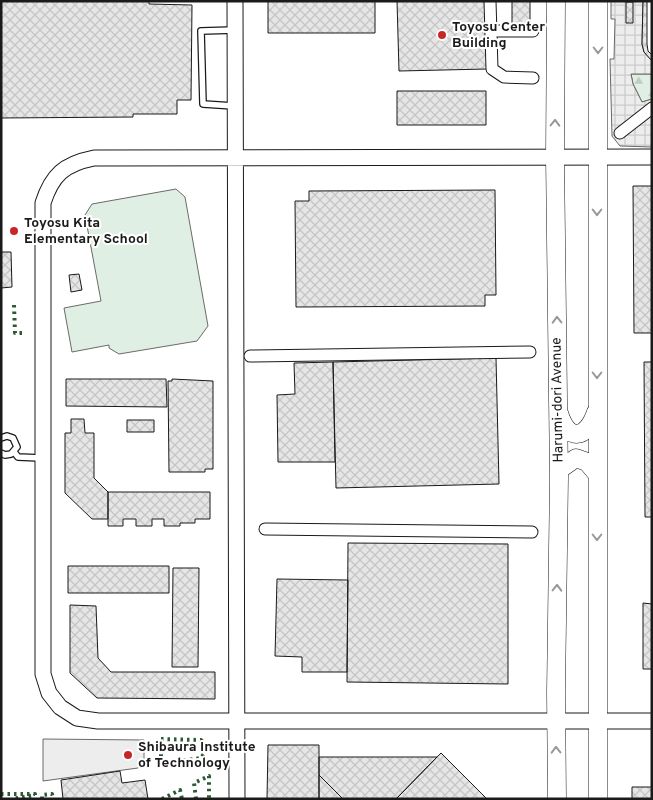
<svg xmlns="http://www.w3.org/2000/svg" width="653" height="800" font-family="Overpass,sans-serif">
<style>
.green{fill:#e0efe3;stroke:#6a6a6a}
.forest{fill:url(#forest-firs);stroke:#6a6a6a}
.parking{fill:#ededed;stroke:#6a6a6a}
.plaza{fill:url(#plaza-grid);stroke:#6a6a6a}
.building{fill:url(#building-cross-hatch);stroke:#1a1a1a}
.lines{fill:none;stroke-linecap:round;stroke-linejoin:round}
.lane-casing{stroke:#1a1a1a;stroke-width:8}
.street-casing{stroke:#1a1a1a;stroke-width:13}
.secondary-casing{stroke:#1a1a1a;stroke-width:17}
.primary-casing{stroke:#1a1a1a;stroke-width:19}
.lane{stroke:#fff;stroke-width:5.5}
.street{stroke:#fff;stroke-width:11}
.secondary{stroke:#fff;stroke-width:15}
.primary{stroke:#fff;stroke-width:18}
.hedge{stroke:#2b5a34;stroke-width:4;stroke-dasharray:2.5 4;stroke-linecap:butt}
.oneway{stroke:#989898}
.poi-dot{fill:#c62828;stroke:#fff;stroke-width:2}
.labels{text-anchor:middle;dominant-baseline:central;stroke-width:4;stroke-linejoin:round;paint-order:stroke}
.poi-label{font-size:14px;font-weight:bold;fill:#1a1a1a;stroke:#fff;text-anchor:start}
.street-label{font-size:14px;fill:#1a1a1a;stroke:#fff}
</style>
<defs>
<pattern id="forest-firs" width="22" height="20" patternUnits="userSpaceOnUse" patternTransform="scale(1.25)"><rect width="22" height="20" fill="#e0efe3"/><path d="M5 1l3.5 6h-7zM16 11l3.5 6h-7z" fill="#c0ccc2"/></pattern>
<pattern id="plaza-grid" width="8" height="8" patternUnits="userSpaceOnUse" patternTransform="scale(1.25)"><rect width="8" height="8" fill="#ededed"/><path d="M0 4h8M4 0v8" fill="none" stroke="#cbcbcb"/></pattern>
<pattern id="building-cross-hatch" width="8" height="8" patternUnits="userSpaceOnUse" patternTransform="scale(1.25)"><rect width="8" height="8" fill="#e6e6e6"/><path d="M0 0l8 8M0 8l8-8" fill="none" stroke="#c5c5c5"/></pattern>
</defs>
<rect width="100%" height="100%" fill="#fff"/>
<!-- green -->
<path class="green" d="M176 189 185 197 208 326 197 341 119 354 109 348V345L72 352 64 308 101 301 85 215 92 204Z"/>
<!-- forest -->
<path class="forest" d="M631 74H652V99L642 102 633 84Z"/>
<!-- parking -->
<path class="parking" d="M43 739 144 740V760L138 768 43 781Z"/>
<!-- plaza -->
<path class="plaza" d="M611 1H643L642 44 644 52 652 61V74H631L633 84 642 102 652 99V147L620 146 612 136 610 59H614L615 19H611Z"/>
<!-- building -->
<path class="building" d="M1 1H149V4L192 5 191 100H177V114H133V117L1 118Z
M268 1H375V33H268Z
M397 1H485L487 69 399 71Z
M512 1H530V27H512Z
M643 1H647V44L648 51 652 55V61L644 52 642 44Z
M626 2H633V23H626Z
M397 91H486V125H397Z
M633 186H652V333H634Z
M495 190 496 295H485V306L296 307 295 201H309V191Z
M1 252H11L12 287 1 288Z
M79 274 82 290 71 292 69 275Z
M496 358 499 484 336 488 333 362Z
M333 362 335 462H278L277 395 295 394 294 363Z
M644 362H652V517H645Z
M66 379H166L167 407 66 406Z
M172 379 213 381V469H205V472H169L168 381H172Z
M71 419H84L85 433H94V478L108 492V519H92L65 493V433H71Z
M127 420H154V432H127Z
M108 492H210V519H195V523H180V526H164V519H152V526H136V519H123V526H108Z
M348 543 508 544V684L347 682Z
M68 566H169V593H68Z
M173 568H199L198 667H172Z
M277 579 348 580 347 672H302V657L275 656Z
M643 603 652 604V669H643Z
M70 605 96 606 98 658 111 672H215V699L97 698 70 673Z
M268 745H319V799H267Z
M441 753 487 799H396Z
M319 757H437L396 799H343L319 775Z
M120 771 122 783 145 780 148 799H63L61 780Z
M319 775 343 799H319Z
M632 787H652V799H632Z"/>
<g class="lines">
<defs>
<path id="lane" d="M234 106 203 104 201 31 235 30
M1 438 7 436 13 438 17 447 11 454 5 455 1 453
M14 452 18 457 41 458"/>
<path id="street" d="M490 1 492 69 504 77 533 78
M491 31H533
M620 133 652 108
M250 356 530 352
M265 529 532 532"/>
<path id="secondary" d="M235 1 237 799
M652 157 94 158C64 164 52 175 43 203V674L49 693 60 707 77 718 98 721H652"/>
<path id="primary" d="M556 1 555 157 559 478 556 692 557 799
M559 413C568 443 587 439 596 412
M559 478V470L576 458 587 462 597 474
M598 799V1"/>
</defs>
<!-- lane casing -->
<use href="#lane" class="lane-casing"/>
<!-- street casing -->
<use href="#street" class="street-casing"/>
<!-- secondary casing -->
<use href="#secondary" class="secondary-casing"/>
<!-- primary casing -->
<use href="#primary" class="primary-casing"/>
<!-- lane -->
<use href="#lane" class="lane"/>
<!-- street -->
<use href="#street" class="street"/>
<!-- secondary -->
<use href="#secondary" class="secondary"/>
<!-- primary -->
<use href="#primary" class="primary"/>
<!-- hedge -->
<path class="hedge" d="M14 305 15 333H26
M161 739 201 740 208 748 201 758 161 764Z
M1 794H35V795L12 799
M42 799V795L52 794 53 799
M162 799 180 790 182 799
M196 799 194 783 209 776V799"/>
</g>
<!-- one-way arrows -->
<defs><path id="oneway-chevron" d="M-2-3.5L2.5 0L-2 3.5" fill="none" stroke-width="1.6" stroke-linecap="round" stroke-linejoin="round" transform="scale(1.25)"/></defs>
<g class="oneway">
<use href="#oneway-chevron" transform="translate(598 50) rotate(90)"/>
<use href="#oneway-chevron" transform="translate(555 123) rotate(-89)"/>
<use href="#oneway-chevron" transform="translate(597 212) rotate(90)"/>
<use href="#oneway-chevron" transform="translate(557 320) rotate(-91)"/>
<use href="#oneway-chevron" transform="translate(597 375) rotate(90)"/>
<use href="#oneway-chevron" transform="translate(597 537) rotate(90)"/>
<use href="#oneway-chevron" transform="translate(557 588) rotate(-89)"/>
<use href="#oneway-chevron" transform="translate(556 750) rotate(-91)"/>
</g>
<!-- markers -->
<g class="poi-dot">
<circle cx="442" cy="35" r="5"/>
<circle cx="14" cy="231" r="5"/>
<circle cx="128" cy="755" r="5"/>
</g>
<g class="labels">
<!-- poi labels -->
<g class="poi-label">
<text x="452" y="27">Toyosu Center<tspan x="452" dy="16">Building</tspan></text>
<text x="24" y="223">Toyosu Kita<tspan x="24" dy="16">Elementary School</tspan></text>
<text x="138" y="747">Shibaura Institute<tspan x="138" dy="16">of Technology</tspan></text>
</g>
<!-- street labels -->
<g class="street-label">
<text transform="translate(558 400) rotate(-91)">Harumi-dori Avenue</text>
</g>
</g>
<!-- border -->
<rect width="653" height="800" fill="none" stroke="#1a1a1a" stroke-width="5"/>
</svg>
